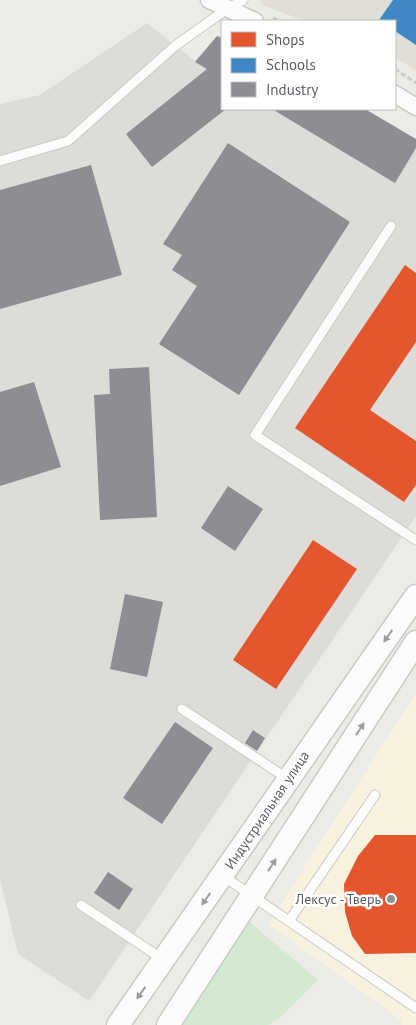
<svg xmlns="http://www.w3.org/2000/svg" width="416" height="1025" font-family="'PT Sans',sans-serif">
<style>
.commercial{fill:#f6f2df}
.industrial{fill:#dddcd8}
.education{fill:#e0ded6}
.green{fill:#d3e9d2}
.shops{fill:#e4572e}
.schools{fill:#3f88c5}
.industry{fill:#8d8d92}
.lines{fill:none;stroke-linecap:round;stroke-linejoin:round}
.lane-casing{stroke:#c9c9c9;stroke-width:11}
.street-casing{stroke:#c9c9c9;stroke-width:19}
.secondary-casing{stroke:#c9caca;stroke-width:25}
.path{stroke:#c8cdca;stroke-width:3;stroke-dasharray:5 2.5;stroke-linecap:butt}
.lane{stroke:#fcfcfb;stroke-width:9}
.street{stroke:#fcfcfb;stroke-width:16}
.secondary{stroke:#fcfcfb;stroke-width:22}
.oneway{fill:#9c9ea1}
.poi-dot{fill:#8e9092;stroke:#fff;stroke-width:2}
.labels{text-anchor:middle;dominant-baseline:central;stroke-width:5;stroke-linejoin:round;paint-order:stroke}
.street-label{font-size:14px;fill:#5c5f65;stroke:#fff}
.poi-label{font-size:14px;fill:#5c5f65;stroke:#fff;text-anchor:end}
</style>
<rect width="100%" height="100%" fill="#ecece7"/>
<!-- commercial -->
<path class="commercial" d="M416 693V1025H402L401 1020 268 924Z"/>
<!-- industrial -->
<path class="industrial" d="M147 23 195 61 217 36 222 38V109H365L416 139V516L89 1001 18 954 0 879V104L40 95Z"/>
<!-- education -->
<path class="education" d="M261 0H416V71L395 57V21H305L262 5Z"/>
<!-- green -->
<path class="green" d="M240 914 318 980 281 1017 268 1025H163Z"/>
<!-- shops -->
<path class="shops" d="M405 265 416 273V342L370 410 416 441V485L404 502 295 428Z
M313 540 357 569 276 689 233 660Z
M375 835H416V953L365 954 352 936 345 912 344 884 358 856Z"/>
<!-- schools -->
<path class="schools" d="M393 0H416V45L395 31V21L379 20Z"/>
<!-- industry -->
<path class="industry" d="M217 36 222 38V109H226L152 167 126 134 207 69 195 62Z
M272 109H365L416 139V148L395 183Z
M228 143 350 222 239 395 159 344 197 286 172 270 182 255 163 244Z
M91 165 122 275 0 309V190Z
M149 367 157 517 100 520 94 395 110 394 109 369Z
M34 382 61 467 0 486V392Z
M228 486 263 509 235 551 201 528Z
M125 594 163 602 147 677 110 669Z
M175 722 213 748 162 824 123 798Z
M253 730 265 738 257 751 245 743Z
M108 872 133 889 119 910 94 893Z"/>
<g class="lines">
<defs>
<path id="lane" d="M0 161 68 141 175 46 227 9 243 0
M391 226 255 435 416 540
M182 709 288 779
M223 876 416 1008
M81 905 164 960
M289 921 375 795"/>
<path id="street" d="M209 0 255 21
M395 94 416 107"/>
<path id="secondary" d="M118 1025 416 596
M168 1025 416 642"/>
</defs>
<!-- lane casing -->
<use href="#lane" class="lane-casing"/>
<!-- street casing -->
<use href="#street" class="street-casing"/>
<!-- secondary casing -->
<use href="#secondary" class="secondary-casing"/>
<!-- path -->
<path class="path" d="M273 18 281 21
M395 69 416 83"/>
<!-- lane -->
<use href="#lane" class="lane"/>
<!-- street -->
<use href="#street" class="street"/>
<!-- secondary -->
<use href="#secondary" class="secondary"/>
</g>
<!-- one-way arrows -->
<defs><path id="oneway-solid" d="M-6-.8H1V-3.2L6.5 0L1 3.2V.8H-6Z" transform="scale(1.25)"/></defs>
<g class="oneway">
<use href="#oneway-solid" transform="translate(388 636) rotate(125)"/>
<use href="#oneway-solid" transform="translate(360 729) rotate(-57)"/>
<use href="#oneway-solid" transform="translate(272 865) rotate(-57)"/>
<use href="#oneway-solid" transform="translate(206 899) rotate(125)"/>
<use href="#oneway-solid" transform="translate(141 993) rotate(125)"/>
</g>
<!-- markers -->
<circle class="poi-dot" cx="391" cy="899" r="5"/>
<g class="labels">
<!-- street labels -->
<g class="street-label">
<text transform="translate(267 810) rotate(-56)">Индустриальная улица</text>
</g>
<!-- poi labels -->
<g class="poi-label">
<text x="381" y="899">Лексус - Тверь</text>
</g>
</g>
<!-- legend -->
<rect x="221" y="20" width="175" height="90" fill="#ffffff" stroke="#bebfc1"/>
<rect x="231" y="32" width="25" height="15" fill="#e4572e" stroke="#bebfc1"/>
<text x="266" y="45" font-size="15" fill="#5c5f65">Shops</text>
<rect x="231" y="58" width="25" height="15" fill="#3f88c5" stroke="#bebfc1"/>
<text x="266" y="70" font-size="15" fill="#5c5f65">Schools</text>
<rect x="231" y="82" width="25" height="15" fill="#8d8d92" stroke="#bebfc1"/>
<text x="266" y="95" font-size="15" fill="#5c5f65">Industry</text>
</svg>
